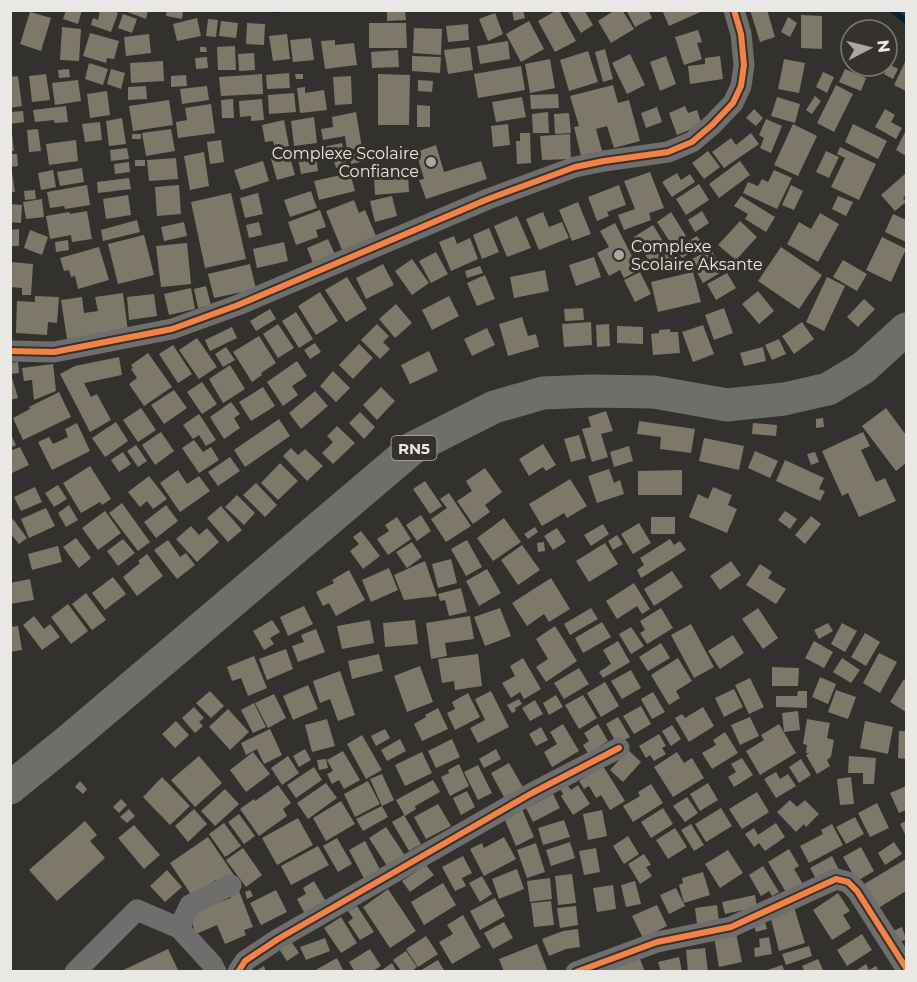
<svg xmlns="http://www.w3.org/2000/svg" width="917" height="982" font-family="Montserrat,sans-serif">
<style>
.lines{fill:none;stroke-linecap:round;stroke-linejoin:round}
.stream{stroke:#072235;stroke-width:6}
.building{fill:#7e786a}
.minor{stroke:#6f6e6d;stroke-width:21}
.trunk{stroke:#6e6e6a;stroke-width:33}
.cycleway-casing{stroke:#35322b;stroke-width:10}
.cycleway{stroke:#f48246;stroke-width:6}
.poi-dot{fill:#aaa8a4;stroke:#35322b;stroke-width:2}
.labels{text-anchor:middle;dominant-baseline:central;stroke-width:6;stroke-linejoin:round;paint-order:stroke}
.shield{fill:#35322b;stroke:#b4b1ac;stroke-width:1.5}
.shield-label{font-size:15px;font-weight:bold;fill:#eae8e4}
.poi-label{font-size:16px;fill:#eae8e4;stroke:#35322b;text-anchor:end}
</style>
<rect width="100%" height="100%" fill="#33312d"/>
<g class="lines">
<!-- stream -->
<path class="stream" d="M275 10H278
M892 10 906 21"/>
</g>
<!-- building -->
<path class="building" d="M66 10H82L78 24 63 19Z
M100 10H110L118 13 111 32 91 25 93 18 98 20Z
M122 10H148L146 19Z
M167 10H183L182 19 166 16Z
M387 10H405L406 20 387 21Z
M512 10H523L525 18 514 21Z
M557 10H559L576 41 555 52 538 21Z
M567 10H584L593 25 581 33Z
M615 10H622L634 29 611 43 598 21Z
M626 10H648L652 18 635 27Z
M662 10H705L669 26Z
M750 10H767L775 37 760 42Z
M30 12 51 18 41 51 20 44Z
M495 13 503 34 488 41 479 19Z
M123 14 137 19 132 33 118 28Z
M801 15 822 16V49L801 48Z
M788 17 797 23 790 37 781 32Z
M197 18 201 36 177 41 173 24Z
M208 19 218 20 216 37 206 36Z
M221 21 238 23 236 38 219 36Z
M529 21 544 49 521 62 506 34Z
M247 23 265 24 264 45 246 44Z
M369 23H406L407 48H369Z
M468 24 469 40 448 42 446 26Z
M62 27 81 29 79 61 60 60Z
M414 28 442 29 441 55 413 53Z
M698 30 702 42 697 43 702 59 684 65 675 37Z
M90 33 119 41 114 59 107 58 106 63 83 56Z
M149 34 151 53 126 56 124 37Z
M287 34 290 59 273 61 269 36Z
M311 38 314 60 293 62 290 40Z
M335 40V45L354 43 357 65 325 69 321 41Z
M508 41 510 59 480 64 477 46Z
M235 46 236 70H218L217 47Z
M200 47H206L207 52H200Z
M470 47 473 70 448 74 444 50Z
M605 49 613 79 603 82 595 52Z
M398 50 399 67 372 68 371 52Z
M588 51 598 82 569 91 560 60Z
M254 53 255 70 239 71 238 54Z
M630 54 645 85 627 94 612 63Z
M412 56 441 57 440 73 412 71Z
M666 56 676 84 660 91 650 62Z
M720 56 723 79 690 84 688 66 705 64V58Z
M207 57 208 68 196 69 195 58Z
M550 59 555 88 530 93 525 64Z
M784 59 805 63 799 93 778 89Z
M906 60V91L894 85Z
M163 61 164 81 131 83 130 63Z
M89 63 108 69 103 85 85 79Z
M889 64 898 69 893 79 884 74Z
M521 66 525 90 478 98 474 74Z
M69 69 70 77 59 78 58 70Z
M111 69 125 73 121 89 107 84Z
M845 69 866 78 861 91 839 82Z
M823 72 834 77 827 93 816 87Z
M289 73 290 88 267 89 266 75Z
M46 74 50 100 32 102 29 76Z
M262 74 263 94 221 96 219 77Z
M295 74H303V79H296Z
M378 74 410 75 409 125H378Z
M186 75 187 86 171 87V76Z
M18 76 22 106 10 108V77Z
M351 76 352 104 335 105 333 77Z
M78 80 81 101 55 105 52 83Z
M418 80 433 81 432 92 418 91Z
M613 85 618 103 629 100 640 141 614 148 607 126 596 129 602 151 581 156 574 127 579 126 570 96Z
M836 85 853 94 834 132 817 123Z
M146 86 147 99 128 100V87Z
M207 86 209 100 182 104 180 89Z
M305 87V93L324 90 327 110 300 113 297 88Z
M107 91 110 115 90 118 87 94Z
M294 93 296 112 269 114 268 95Z
M558 94 559 108 531 109 530 95Z
M815 96 821 101 812 114 806 110Z
M522 97 526 117 496 122 492 102Z
M777 97 800 104 795 123 771 116Z
M233 99 234 118H222L221 100Z
M262 99 264 120 251 121V116L240 117 239 101Z
M169 100 173 125 133 131 129 106Z
M211 104 215 133 178 138 176 122 187 120 185 108Z
M417 105 430 106V127H417Z
M66 106 68 122 55 123 54 120 35 122 33 110Z
M685 106 688 113 697 110 702 125 677 135 669 113Z
M657 107 662 122 646 128 641 113Z
M754 109 763 118 756 126 746 118Z
M885 109 895 115 891 122 902 128 896 139 875 127Z
M23 111 24 122 10 124V112Z
M356 112 362 148 347 150 345 136 323 140 321 129 333 127 332 117Z
M548 112 549 133H533L532 114Z
M569 113 571 133 555 134 554 114Z
M314 117 317 143 294 146 291 121Z
M122 118 126 144 109 146 106 121Z
M766 119 782 126 771 153 760 148 764 138 759 135Z
M284 120 289 146 275 149 273 141 265 142 262 125Z
M100 122 102 140 85 142 82 124Z
M508 124 510 145 493 147 491 126Z
M793 124 817 136 798 176 774 165Z
M853 124 887 141 878 159 845 142Z
M38 129 41 151 29 152 27 130Z
M171 129 175 151 146 156 142 133Z
M906 130V156L896 150Z
M12 133 14 151H10V134Z
M520 133H530L531 163 517 164 516 141H520Z
M751 133 759 144 724 168 712 152 731 138 736 145Z
M132 134H141V139H132Z
M570 134 571 159 542 160 540 136Z
M76 140 78 161 49 165 46 144Z
M221 140 224 162 210 164 207 142Z
M342 143 347 166 336 168 333 157 324 159 322 147Z
M436 145 444 172 481 161 487 179 426 199 419 180 424 179 416 152Z
M840 147 876 164 859 200 831 187 845 158 837 154Z
M127 148 129 159 111 161 110 150Z
M315 149 318 171 301 174 297 152Z
M708 151 720 167 704 179 692 163Z
M826 151 839 157 829 178 816 172Z
M204 152 209 186 190 190 184 156Z
M364 152 366 161 351 164 349 155Z
M10 154H17L18 166 10 167Z
M289 154 295 175 277 180 271 159Z
M176 158 178 179 149 181 147 160Z
M135 160H145V166H135Z
M263 161 269 181 241 190 234 170Z
M740 161 750 175 719 198 709 184Z
M129 162 130 172 115 174 114 164Z
M82 168 84 182 60 186 57 172Z
M53 170 56 187 41 190 38 173Z
M774 170 792 178 777 209 743 193 748 182 758 186 762 179 768 182Z
M12 172 15 192H10V173Z
M650 172 664 208 649 213 651 220 624 230 618 215 635 209 624 181Z
M350 173 355 191 319 200 314 181Z
M408 173 409 192 375 195 374 175Z
M677 173 681 180 690 174 695 182 672 197 662 182Z
M905 174 906 176V195L903 198 906 202 895 211 881 195Z
M129 178 131 189 98 193 97 182Z
M699 184 709 200 686 215 676 199Z
M87 185 90 205 65 209 64 206 50 208 47 192Z
M179 185 181 214 157 216 155 187Z
M619 185 626 205 607 212 609 216 597 221 588 197Z
M791 185 803 191 794 210 782 205Z
M35 190 36 199 25 200 24 191Z
M311 191 317 208 290 217 284 200Z
M231 193 246 259 205 268 191 202Z
M258 193 263 214 245 218 240 198Z
M128 195 131 215 106 219 103 199Z
M392 196 397 216 375 222 370 201Z
M741 196 775 217 766 232 745 219 748 214 734 206Z
M838 196 853 202 846 216 832 209Z
M42 199 44 217 26 219 23 202Z
M354 200 359 213 365 210 376 236 342 250 326 211Z
M578 202 591 234 572 241 559 210Z
M10 204 22 205 21 223 10 222Z
M320 210 326 227 316 230 318 237 296 245 288 222Z
M87 211 92 239 72 242 71 235 50 239 46 216 69 212 70 214Z
M702 211 709 223 695 232 688 220Z
M543 212 549 227 562 222 569 238 539 250 526 219Z
M671 212 686 236 672 245 657 222Z
M820 213 839 224 818 262 787 244 799 222 811 229Z
M893 214 906 220V242L885 232Z
M517 216 531 248 507 257 494 226Z
M137 220 140 232 103 241 101 230Z
M740 221 757 237 736 260 718 245Z
M184 222 187 236 164 241 161 227Z
M259 222 262 235 249 238 246 225Z
M615 223 639 270 624 278 620 270 609 276 597 253 609 247 600 231Z
M653 225 675 261 666 267 662 261 653 267 634 237Z
M489 228 499 252 482 259 473 235Z
M19 229V246H10V230Z
M30 230 48 237 42 255 24 248Z
M144 235 154 275 118 284 108 244Z
M454 236 457 244 470 238 478 259 451 271 439 242Z
M697 236 703 245 682 258 676 249Z
M882 237 906 249 891 282 866 270Z
M328 239 337 259 315 268 307 248Z
M68 240 69 250 56 252 55 242Z
M284 242 288 261 257 268 253 249Z
M187 243 191 284 161 287 156 246Z
M99 247 109 280 78 289 75 276 71 277 69 270 64 271 60 258Z
M781 247 822 275 799 309 758 281Z
M711 249 723 271 703 283 690 260Z
M436 252 448 274 431 283 419 261Z
M594 257 601 277 576 286 569 265Z
M412 259 429 283 412 295 395 271Z
M843 260 867 274 857 291 833 277Z
M11 262 33 264 31 295H22V288L10 287Z
M250 264 256 289 214 298 208 274Z
M383 264 394 285 366 299 356 278Z
M480 266 483 273 467 278 465 271Z
M545 270 549 291 514 298 510 277Z
M640 272 651 294 635 302 624 280Z
M693 272 701 302 658 312 651 282Z
M727 273 736 288 716 300 707 284Z
M485 275 495 299 477 306 467 283Z
M347 277 367 309 346 322 325 290Z
M827 277 845 286 824 331 806 322Z
M206 286 211 305 198 308 194 289Z
M191 288 195 309 169 315 164 294Z
M758 291 774 311 759 324 742 304Z
M320 292 338 321 316 335 298 306Z
M123 293 128 332 67 339 61 300 82 297 84 313 98 311 95 297Z
M154 294 157 316 129 320 127 297Z
M35 296 59 297 57 323 48 322 47 335 16 333 17 301 35 302Z
M449 296 459 316 432 330 422 310Z
M864 299 875 309 858 327 847 317Z
M396 304 412 323 395 338 379 319Z
M583 308 584 320 565 321 564 309Z
M724 308 733 333 714 340 705 315Z
M270 309 276 319 256 331 250 321Z
M296 312 313 339 299 348 282 321Z
M522 317 528 336 536 334 539 347 508 356 499 324Z
M591 322 592 345 564 347 562 324Z
M802 322 814 339 794 354 782 336Z
M278 324 294 348 278 358 263 334Z
M377 324 389 336 383 342 390 349 380 359 361 340Z
M609 324 610 346 597 347 596 325Z
M703 325 714 354 693 362 682 332Z
M617 326 643 327V344L617 343Z
M232 327 237 338 210 351 205 340Z
M487 328 495 345 472 356 464 339Z
M670 329V332H678L680 353 653 355 651 334 659 333V330Z
M259 336 276 363 261 373 262 375 252 382 233 352Z
M197 338 217 367 199 379 179 350Z
M779 339 786 354 772 360 765 345Z
M315 343 321 352 310 359 304 350Z
M359 344 373 358 353 379 339 365Z
M173 345 192 374 178 383 159 354Z
M226 347 235 360 223 367 215 354Z
M763 347 766 361 744 366 740 353Z
M429 351 438 371 410 384 401 365Z
M148 353 172 387 144 406 129 384 137 378 131 369 133 368 131 365Z
M119 357 122 375 84 383 91 397 97 394 111 420 90 432 60 374 75 366Z
M297 361 307 376 292 386 298 395 283 406 267 382Z
M18 362 19 373 11 374 18 398 10 400V363Z
M53 364 56 391 34 400 32 380 24 381 22 368Z
M230 365 245 389 223 403 209 379Z
M333 371 350 388 336 402 320 386Z
M202 382 217 404 202 414 187 392Z
M263 387 275 406 251 421 239 402Z
M381 387 395 401 377 420 363 405Z
M174 390 187 408 164 424 151 405Z
M315 391 328 406 301 429 289 413Z
M59 392 71 417 23 440 13 418 30 409 29 407Z
M231 402 240 414 234 418 240 428 224 439 210 417Z
M141 408 156 430 138 442 123 420Z
M886 408 906 435V463L896 471 862 426Z
M606 411 613 431 601 434 608 457 592 462 582 429 591 427 588 417Z
M360 412 375 427 364 439 349 423Z
M199 414 216 440 206 446 199 435 193 439 183 425Z
M823 418 824 427 816 428V419Z
M279 419 290 436 245 467 234 450Z
M639 421 695 429 691 453 660 449 661 437 637 434Z
M116 422 128 441 105 457 92 438Z
M77 423 90 451 52 470 38 442 49 437 53 444 68 437 65 429Z
M753 423 777 425 776 436 752 434Z
M337 426 355 443 333 464 322 453 333 442 327 436Z
M161 432 174 451 155 465 142 445Z
M863 432 870 446 861 450 876 482 885 478 896 501 859 517 848 493 842 496 822 451Z
M10 433 16 445 10 448Z
M579 435 586 458 571 462 564 439Z
M704 438 744 446 739 470 699 461Z
M194 440 203 452 211 447 219 460 199 473 182 448Z
M543 444 556 465 546 471 543 467 529 476 519 459Z
M136 445 147 461 138 467 127 451Z
M629 446 633 461 614 467 610 452Z
M20 447 29 465 10 474V451Z
M291 448 298 455 305 449 323 466 307 481 283 456Z
M755 451 778 461 770 478 748 468Z
M123 452 131 464 119 472 111 460Z
M815 452 819 462 811 465 807 454Z
M230 457 240 471 218 486 208 472Z
M785 460 824 478 819 489 825 491 820 501 776 481Z
M280 463 298 481 278 500 261 483Z
M90 466 111 499 102 505 100 502 81 513 63 483Z
M485 468 502 492 485 505 490 512 473 524 457 501 472 491 466 481Z
M609 469 614 483 620 480 624 494 597 503 588 476Z
M178 470 187 484 199 476 210 491 180 512 160 483Z
M682 470V495H638V471Z
M149 476 167 499 153 509 147 501 140 507 128 492Z
M570 479 587 506 567 518 564 513 542 526 529 504Z
M425 481 442 506 430 514 413 489Z
M256 483 277 505 265 517 243 495Z
M58 485 67 499 54 507 45 493Z
M35 487 42 502 21 511 14 497Z
M713 487 732 495 728 505 737 509 727 533 689 517 698 494 708 499Z
M449 493 471 526 446 542 431 519 447 508 440 499Z
M237 495 255 513 244 525 225 507Z
M122 503 150 542 138 551 109 513Z
M69 505 78 520 66 527 58 513Z
M166 505 178 521 156 538 144 522Z
M221 506 242 530 228 542 207 518Z
M46 508 55 526 29 538 21 519Z
M105 511 121 533 98 550 82 528Z
M785 511 797 519 790 529 778 520Z
M421 515 431 531 417 541 406 525Z
M811 516 821 524 805 544 795 535Z
M397 517 411 539 388 555 377 539 389 531 385 525Z
M651 517H675V534H651Z
M504 518 521 542 493 561 477 538Z
M13 519 27 538 19 544 10 533V520Z
M639 523 651 543 633 554 621 534Z
M603 524 609 534 591 546 584 535Z
M191 526 199 535 207 528 219 542 197 562 176 539Z
M535 527 538 532 528 539 524 534Z
M557 528 566 542 553 550 544 536Z
M361 531 380 556 363 569 350 551 359 544 353 537Z
M617 535 623 544 613 550 608 541Z
M76 538 91 558 79 568 63 547Z
M123 539 135 553 118 566 107 551Z
M670 539 674 545 680 541 686 550 641 578 637 570 644 565 640 558Z
M168 540 180 557 186 553 195 565 177 579 154 550Z
M467 540 482 567 466 576 451 549Z
M412 542 422 557 407 568 396 552Z
M544 542 545 551 538 552 537 543Z
M605 543 618 564 589 582 576 561Z
M522 545 540 570 518 585 501 560Z
M58 546 62 562 32 570 28 554Z
M147 554 163 576 137 596 123 577 140 563 138 561Z
M451 559 457 583 438 588 432 564Z
M425 561 437 596 404 600 394 575Z
M731 561 741 575 720 590 710 576Z
M760 564 772 572 768 578 786 589 776 604 746 585Z
M389 568 398 590 371 602 362 580Z
M487 569 501 593 479 606 466 581Z
M349 570 365 600 336 616 329 603 323 606 316 592 334 583 332 580Z
M672 571 683 587 654 606 644 589Z
M113 577 126 594 105 610 92 593Z
M551 578 570 609 549 622 544 614 527 626 512 603Z
M30 579 34 600 10 604V583Z
M634 583 650 609 642 614 637 606 617 619 606 601Z
M461 588 467 612 449 616 445 600 440 601 438 594Z
M86 593 106 620 92 630 72 604Z
M68 604 88 631 71 644 51 617Z
M304 606 313 624 288 636 280 617Z
M500 608 511 636 485 646 474 617Z
M591 608 598 619 570 635 564 624Z
M661 608 673 628 647 644 640 633 645 630 640 621Z
M758 608 778 638 763 649 742 619Z
M34 616 44 629 50 624 60 637 42 650 23 625Z
M470 616 474 639 445 643 447 656 431 659 426 623Z
M272 620 280 632 270 638 274 644 264 650 253 631Z
M370 620 374 643 342 649 337 626Z
M415 620 418 644 385 647 383 623Z
M602 622 611 637 583 653 575 638Z
M828 623 833 631 819 639 814 630Z
M842 623 857 631 845 652 831 644Z
M691 624 714 667 694 678 671 635Z
M18 626 22 650 10 652V627Z
M555 626 577 661 546 682 536 667 548 659 536 639Z
M631 627 644 646 631 654 619 634Z
M316 629 325 652 298 662 292 646 304 642 301 635Z
M865 633 880 642 866 666 851 657Z
M733 635 744 653 720 669 708 651Z
M618 641 630 662 603 678 599 672 611 664 603 650Z
M814 641 833 652 824 668 805 658Z
M661 643 670 658 648 671 639 657Z
M286 649 293 669 267 680 259 659Z
M879 653 897 662 880 693 863 683Z
M379 654 383 671 352 679 348 661Z
M478 654 482 686 455 690 454 681 442 683 438 659Z
M254 656 267 688 248 696 241 678 232 681 227 667Z
M523 658 541 689 524 699 520 692 511 698 502 683 515 676 510 666Z
M678 658 692 681 676 691 680 698 669 705 651 675Z
M842 658 860 670 851 683 833 672Z
M420 666 433 702 407 712 394 676Z
M772 667 799 668 798 686H772Z
M579 668 589 684 564 699 554 683Z
M631 670 641 688 622 699 611 681Z
M340 671 355 715 338 721 330 699 320 703 313 681Z
M820 677 836 684 828 704 812 697Z
M750 678 764 707 749 714 735 685Z
M904 679 906 681V712L890 702Z
M605 682 619 706 601 717 587 693Z
M308 685 318 709 293 720 283 696Z
M734 689 743 707 724 717 715 698Z
M836 690 856 697 848 719 828 712Z
M210 691 224 706 211 718 196 703Z
M491 691 509 727 478 743 470 728 485 720 475 699Z
M798 691H807V708L776 707V696H797Z
M653 692 665 712 652 719 641 699Z
M468 693 480 717 455 730 447 713 455 709 452 702Z
M274 694 286 718 268 728 255 703Z
M556 695 563 707 549 715 543 703Z
M583 695 597 718 579 729 565 705Z
M519 699 522 704 515 708 516 711 512 713 507 705Z
M535 700 543 714 530 721 522 708Z
M254 703 266 727 253 733 241 710Z
M641 706 651 724 634 734 623 716Z
M194 707 204 718 199 722 203 726 195 733 182 718Z
M703 707 714 726 689 742 675 718 682 714 685 718Z
M438 708 448 729 422 741 414 724 426 717 425 715Z
M228 709 249 732 230 750 209 727Z
M798 711 800 730 784 732 782 713Z
M618 717 630 737 617 744 606 724Z
M750 717 759 736 740 745 731 725Z
M327 719 335 746 312 752 305 725Z
M807 719 830 723 827 738 834 740 831 757 827 760 830 766 817 774 806 755 809 753H806L807 745 803 744Z
M176 721 189 735 175 748 162 734Z
M865 721 893 727 888 754 860 748Z
M563 724 579 751 552 767 544 752 557 744 550 732Z
M598 724 608 741 600 746 603 751 591 758 583 745 589 741 584 733Z
M779 724 796 753 760 775 746 751 764 740 761 735Z
M672 725 681 739 671 746 662 731Z
M541 727 548 740 536 746 529 734Z
M270 729 282 755 264 764 257 749 246 755 241 743Z
M385 729 390 738 376 746 371 736Z
M899 731H906V759L898 758Z
M725 732 738 753 712 769 702 753 716 745 713 740Z
M659 734 666 746 662 748 666 754 654 761 650 755 646 758 639 746Z
M362 735 382 770 366 779 347 744Z
M400 739 406 751 387 761 381 750Z
M452 739 460 757 436 768 428 751Z
M305 749 311 760 299 767 293 756Z
M496 749 501 759 484 768 479 759Z
M628 750 641 762 623 782 610 770Z
M343 751 360 780 344 789 339 780 332 784 327 774 333 771 327 760Z
M253 752 270 774 246 792 230 770Z
M422 752 432 773 405 786 395 765Z
M677 752 684 763 692 758 704 778 673 797 654 767Z
M199 756 222 783 195 807 171 780Z
M288 756 299 773 282 785 271 768Z
M849 756 876 758 874 784H863V773H848Z
M742 758 753 775 734 787 728 777 736 772 731 764Z
M326 759 328 768 319 770 317 760Z
M801 759 811 775 799 783 789 767Z
M509 763 524 789 505 799 491 773Z
M459 764 469 786 450 796 441 777 449 773 448 770Z
M478 765 492 793 478 800 464 772Z
M603 766 625 801 610 810 601 795 596 798 589 786 584 789 579 781Z
M314 767 322 780 296 798 287 785Z
M776 772 780 779 788 774 796 786 776 798 764 779Z
M382 774 394 800 382 806 388 817 363 831 356 819 382 806 370 779Z
M162 777 190 806 170 825 143 797Z
M851 777 854 804 840 805 837 779Z
M433 780 440 792 415 806 416 809 405 816 396 800Z
M80 781 87 789 83 794 75 787Z
M368 781 380 804 355 817 344 794Z
M326 783 337 798 308 819 297 803Z
M566 783 571 790 578 785 590 804 573 815 561 796 563 794 559 787Z
M708 783 718 800 700 811 690 794Z
M651 784 663 803 633 822 623 806 640 796 638 792Z
M278 785 291 803 283 809 287 816 259 836 240 809 254 799 255 801Z
M906 786V810L899 813 890 793Z
M225 789 239 804 215 826 201 811Z
M467 791 475 807 461 815 453 798Z
M757 792 769 812 742 829 729 809Z
M553 794 560 808 533 822 526 808Z
M687 797 698 813 685 822 673 806Z
M121 799 127 805 119 813 113 807Z
M790 800 797 807 805 800 819 814 806 827 804 824 796 832 777 812Z
M341 801 355 824 326 841 313 818Z
M877 803 889 828 870 837 858 813Z
M438 804 451 826 426 839 414 817Z
M521 807 534 837 516 846 504 818Z
M663 808 673 824 651 838 641 822Z
M721 808 732 826 706 842 695 824Z
M129 809 135 816 127 823 120 817Z
M194 809 207 824 188 842 175 826Z
M602 810 607 836 588 840 583 814Z
M239 814 255 836 244 844 228 822Z
M404 815 421 844 409 851 392 822Z
M855 817 864 834 846 844 836 827Z
M298 818 313 845 277 865 262 838Z
M564 820 570 837 543 845 538 828Z
M85 821 97 835 90 841 105 858 57 901 29 870Z
M906 821V836L900 824Z
M224 823 241 846 225 857 209 834Z
M776 823 785 837 765 851 759 843 754 847 745 834 754 828 758 835Z
M691 824 704 845 694 851 681 830Z
M832 824 843 845 809 863 800 846 823 834 821 830Z
M134 825 160 855 144 869 118 838Z
M386 827 406 857 389 869 369 838Z
M675 828 687 847 668 859 656 840Z
M628 836 639 854 624 864 613 846Z
M208 837 234 875 219 884 216 880 192 896 170 863Z
M504 837 516 859 484 876 470 849 482 843 484 848Z
M337 838 352 864 338 872 323 846Z
M365 841 383 875 367 884 349 850Z
M570 842 575 858 551 866 546 850Z
M894 842 902 854 885 865 878 853Z
M536 843 545 872 527 878 517 850Z
M318 846 329 865 291 885 281 866Z
M861 847 874 871 857 881 843 857Z
M243 848 262 875 246 887 226 860Z
M596 848 600 872 584 875 579 851Z
M789 849 799 866 794 869 803 884 787 894 768 862Z
M728 850 743 873 720 888 705 864Z
M644 854 651 865 646 867 652 876 640 884 628 864Z
M463 856 472 873 462 878 466 886 455 891 442 867Z
M832 856 840 872 819 884 810 868Z
M906 859V891L875 910 861 886Z
M426 865 434 875 410 892 402 881Z
M763 866 779 892 772 896 769 891 761 896 749 875Z
M517 869 524 889 499 899 492 879Z
M167 870 182 887 165 902 150 886Z
M703 872 710 895 684 903 679 885 683 883 682 878Z
M572 874 576 903 558 905 555 876Z
M482 876 492 894 480 902 469 883Z
M550 878 552 899 530 902 527 881Z
M314 881 328 905 307 918 297 899 306 894 303 888Z
M635 881 641 904 626 907 621 885Z
M443 883 456 905 424 925 411 902Z
M613 885 616 909 597 912 593 888Z
M676 888 685 906 669 914 660 895Z
M388 889 416 931 390 948 363 907Z
M250 890 253 896 247 899 245 892Z
M276 890 287 912 261 925 250 903Z
M239 891 253 927 244 930 246 935 225 944 217 925 196 934 191 920V911L207 907 231 898 230 895Z
M838 893 850 911 843 915 851 928 832 940 813 910Z
M755 895 757 907 725 914 722 902Z
M495 898 505 916 480 930 470 911Z
M551 901 554 925 534 927 531 903Z
M657 905 667 926 643 938 632 916Z
M717 905 719 922 697 924 695 908Z
M357 906 374 932 360 940 348 922 353 918 348 911Z
M576 906 578 925 560 928 557 908Z
M794 907 805 943 779 951 770 915Z
M463 915 481 947 452 964 439 942 453 934 447 925Z
M763 916 767 929 756 932 752 919Z
M341 917 357 943 341 953 324 928Z
M504 922 513 938 493 949 484 933Z
M902 927 906 939 898 943 893 931Z
M578 929 580 947 566 949 549 956 542 939 563 931Z
M736 933 742 962 719 967 714 937Z
M862 934 872 950 847 966 837 950Z
M426 936 438 954 418 967 406 949Z
M769 937 772 954 755 957 754 948 760 947 759 939Z
M325 938 330 951 306 960 300 947Z
M291 941 299 953 287 961 279 949Z
M537 944 548 972H504L499 959Z
M809 946 812 956 786 965 782 954Z
M705 948 708 972H688L686 950Z
M168 949 179 972H119Z
M370 949 381 966 371 972H355L349 962Z
M406 951 417 967 411 972H402L393 960Z
M638 954 645 972H611L609 967Z
M679 957 682 972H661L658 962Z
M337 958 344 972H312Z
M818 959 824 972H805L802 966Z
M438 960 445 972H418Z
M392 963 397 972H379Z
M866 964 869 970 876 966 879 972H854Z
M782 965 785 972H765V971Z
M264 966 266 972H254Z"/>
<g class="lines">
<!-- minor -->
<path class="minor" d="M10 351 54 352 172 329 238 305 488 199 575 167 604 161 668 152 692 142 712 125 733 103 741 86 744 65 741 34 734 10
M75 972 137 910 179 928
M216 972 212 964 179 928 190 905 231 885
M238 972 245 961 278 939 532 793 619 748
M576 972 657 942 731 927 836 879 848 882 857 891 906 968"/>
<!-- trunk -->
<path class="trunk" d="M10 788 68 741 413 448 494 407 543 393 591 391 654 392 727 405 784 399 828 389 863 368 906 329"/>
<defs>
<path id="cycleway" d="M10 351 54 352 172 329 238 305 488 199 575 167 604 161 668 152 692 142 712 125 733 103 741 86 744 65 741 34 734 10
M238 972 245 961 278 939 532 793 619 748
M576 972 657 942 731 927 836 879 848 882 857 891 906 968"/>
</defs>
<!-- cycleway casing -->
<use href="#cycleway" class="cycleway-casing"/>
<!-- cycleway -->
<use href="#cycleway" class="cycleway"/>
</g>
<!-- markers -->
<g class="poi-dot">
<circle cx="431" cy="162" r="6"/>
<circle cx="619" cy="255" r="6"/>
</g>
<g class="labels">
<!-- shield labels -->
<rect class="shield" x="391.5" y="436" width="45" height="24" rx="4.5"/>
<g class="shield-label">
<text x="414" y="448">RN5</text>
</g>
<!-- poi labels -->
<g class="poi-label">
<text x="419" y="153">Complexe Scolaire<tspan x="419" dy="18">Confiance</tspan></text>
<text x="631" y="246" text-anchor="start">Complexe<tspan x="631" dy="18">Scolaire Aksante</tspan></text>
</g>
</g>
<!-- border -->
<rect width="917" height="982" fill="none" stroke="#eae8e4" stroke-width="24"/>
<!-- north arrow -->
<g transform="translate(869 48) rotate(83)"><circle r="28" fill="#35322b" stroke="#7d7b75" stroke-width="1.5"/>
<path d="M0-4.5L10 22L0 15L-10 22Z" fill="#aaa8a4"/>
<text y="-9" font-size="16" font-weight="bold" text-anchor="middle" fill="#eae8e4">N</text>
</g>
</svg>
